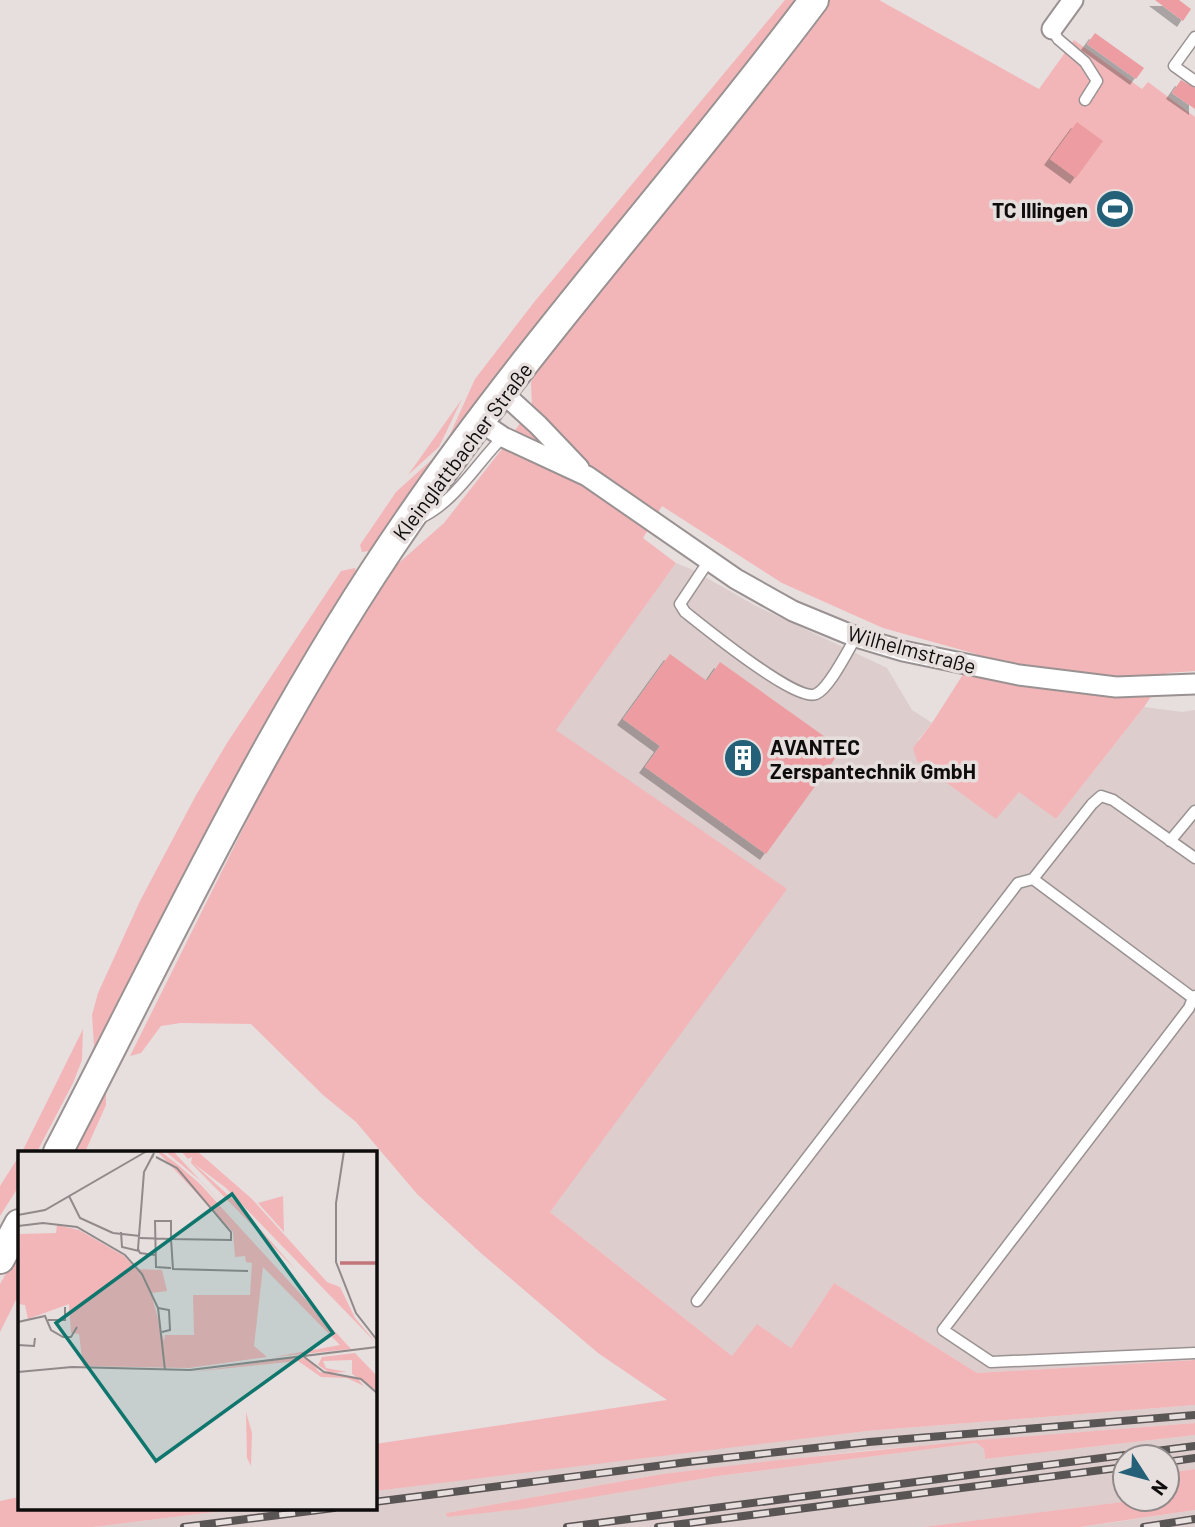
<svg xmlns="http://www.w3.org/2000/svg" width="1195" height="1527" font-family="Barlow,sans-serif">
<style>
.built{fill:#ddcdcd}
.green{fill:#f3b6b8}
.building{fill:#ed9da1;filter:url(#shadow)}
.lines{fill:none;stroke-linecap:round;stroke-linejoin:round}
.lane-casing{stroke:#9a9292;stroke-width:13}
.street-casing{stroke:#9a9292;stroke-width:23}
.secondary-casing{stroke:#9a9292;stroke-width:32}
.lane{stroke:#fff;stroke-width:10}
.street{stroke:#fff;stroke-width:19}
.secondary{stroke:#fff;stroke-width:28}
.rail-casing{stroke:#5a5555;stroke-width:8}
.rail{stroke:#e7dede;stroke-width:5;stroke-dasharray:16;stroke-linecap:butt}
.labels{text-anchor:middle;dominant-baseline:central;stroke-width:7;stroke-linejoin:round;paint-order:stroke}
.poi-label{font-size:21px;font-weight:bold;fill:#0f0c0c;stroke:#e7dede;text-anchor:end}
.street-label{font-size:21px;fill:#0f0c0c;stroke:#e7dede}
.inset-river{fill:none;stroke:#c2767a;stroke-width:3.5}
.inset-road{fill:none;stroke:#918a8a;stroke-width:2}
.view{fill:#0f766e;fill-opacity:0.15;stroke:#0f766e;stroke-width:3.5}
.inset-edge{fill:none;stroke:#0f0c0c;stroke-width:3.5}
</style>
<defs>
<filter id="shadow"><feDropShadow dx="-6" dy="6" stdDeviation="0" flood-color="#0004"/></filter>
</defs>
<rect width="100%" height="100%" fill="#e7dede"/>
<!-- built -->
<path class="built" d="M676 563 691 569 756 606 887 668 912 710 932 723 918 740 1019 791 1056 819 1144 707 1182 712 1195 710V1360L977 1373 834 1283 791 1348 732 1356 550 1212 590 1156 555 730Z
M1195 1405V1423L870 1450 662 1474 446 1513 505 1511 718 1476 977 1443 984 1449 985 1459 1195 1435V1469L1167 1473V1457H1125V1499H1131V1501L923 1527H93L247 1508H374L375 1491 591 1463 867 1431Z
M1195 1510V1527H1080L1110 1523Z"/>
<!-- green -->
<path class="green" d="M785 0H805L447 441 475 379 535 301Z
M824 0H879L1039 89 1074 40 1142 89 1148 82 1195 117V671L1167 673 1144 707 1056 819 1019 792 996 819 917 761 913 748 932 723 976 654 883 628 782 583 662 506 643 538 676 563 556 730 787 889 550 1212 732 1356 757 1324 791 1348 834 1283 977 1373 1195 1360V1405L867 1431 375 1491V1444L667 1400 598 1353 482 1254 417 1194 356 1122 323 1095 251 1024 181 1023 161 1026 141 1053 130 1056 298 718 392 569 444 523 502 449 532 406 531 383 535 371Z
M462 399 439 447 408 475Z
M437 455 439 456 376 550 362 552 360 545 396 492Z
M355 568 358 577 88 1069 94 1046 92 1015 98 993 140 901 195 797 227 743 341 571Z
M83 1029 82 1060 73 1083 37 1152H22Z
M104 1093 106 1094V1105L85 1152H67Z
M19 1156V1186L0 1216V1186Z
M19 1250V1294L0 1332V1284Z
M1195 1423V1435L985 1459 984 1449 977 1443 718 1476 522 1509 447 1517 446 1513 662 1474 770 1461 968 1441Z
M1195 1469V1510L1080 1527H923L1130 1501 1131 1499H1167V1473Z
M19 1497V1508H247L93 1527H0V1501Z"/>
<!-- building -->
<path class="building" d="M1155 0H1179L1191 9 1183 21Z
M1095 33 1144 68 1136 79 1087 44Z
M1181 80 1195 88V109L1172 93Z
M1077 122 1103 141 1076 178 1050 159Z
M670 654 707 681 720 662 842 749 766 854 645 767 660 746 623 719Z"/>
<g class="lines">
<defs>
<path id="lane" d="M1052 29 1058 39 1085 62 1097 81 1085 100
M1195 37 1174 66 1195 81
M420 518C454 503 476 464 503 437
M708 562 680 604 685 612C704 627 797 703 816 694 829 689 848 650 856 637
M1170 841 1195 811
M1033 879 1092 804 1101 796 1113 800 1195 858
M1195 1000 1193 998 1189 1008 943 1330 991 1362 1195 1353
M697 1301 1018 883 1033 879 1193 998 1195 996"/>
<path id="street" d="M1052 29 1073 0
M503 393 538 425 579 468
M481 422 503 437 587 476 736 579 793 611 856 637 903 651 1019 675 1116 687 1195 684"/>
<path id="secondary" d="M58 1152C169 939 271 719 408 521 533 339 682 176 814 0
M0 1259 19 1224"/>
</defs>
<!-- lane casing -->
<use href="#lane" class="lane-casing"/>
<!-- street casing -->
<use href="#street" class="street-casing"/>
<!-- secondary casing -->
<use href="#secondary" class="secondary-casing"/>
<!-- lane -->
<use href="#lane" class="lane"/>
<!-- street -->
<use href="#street" class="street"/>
<!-- secondary -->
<use href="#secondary" class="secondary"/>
<defs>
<path id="rail" d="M1167 1462 1195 1458
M374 1502 688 1462 869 1442 1195 1415
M184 1527 334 1508
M567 1527 1195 1446
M658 1527 1125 1467
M1144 1527 1195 1519"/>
</defs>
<!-- rail casing -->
<use href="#rail" class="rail-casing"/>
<!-- rail -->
<use href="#rail" class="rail"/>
</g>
<!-- icons -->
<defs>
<symbol id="stadium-disc" viewBox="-11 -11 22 22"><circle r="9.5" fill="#246178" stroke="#e7dede"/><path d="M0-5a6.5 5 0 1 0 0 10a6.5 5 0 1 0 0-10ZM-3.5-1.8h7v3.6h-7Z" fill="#fff"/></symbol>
<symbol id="building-disc" viewBox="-11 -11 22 22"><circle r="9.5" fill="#246178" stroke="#e7dede"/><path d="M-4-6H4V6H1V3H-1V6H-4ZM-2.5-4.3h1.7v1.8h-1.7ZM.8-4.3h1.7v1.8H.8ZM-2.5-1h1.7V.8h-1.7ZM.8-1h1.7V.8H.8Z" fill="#fff"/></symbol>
</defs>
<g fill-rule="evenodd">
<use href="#stadium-disc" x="1093" y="187" width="44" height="44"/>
<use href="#building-disc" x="721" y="736" width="44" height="44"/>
</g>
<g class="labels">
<!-- poi labels -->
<g class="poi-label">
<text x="1088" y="209">TC Illingen</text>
<text x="770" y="746" text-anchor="start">AVANTEC<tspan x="770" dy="24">Zerspantechnik GmbH</tspan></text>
</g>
<!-- street labels -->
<g class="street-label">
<text transform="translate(462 451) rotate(-53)">Kleinglattbacher Straße</text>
<text transform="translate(912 649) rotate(15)">Wilhelmstraße</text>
</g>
</g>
<!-- overview -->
<g transform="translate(18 1151)">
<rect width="359" height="359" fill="#e7dede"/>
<path d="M139 0H142L159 13 182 33 333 198 256 206 322 194 245 116 236 195 249 206 171 217 65 215 61 183 53 182 51 153 10 168 7 154 0 153 2 83 38 82 39 74 61 79 106 105 118 118 144 119 149 140 133 142 146 190 147 184H176L175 144H232L234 112 228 111 227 105 217 106 215 81ZM147 0H155L276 131 184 31ZM163 0H179L234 48 309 131 322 136 337 167 359 193 208 37 175 12 221 54 278 119 173 12 174 6 170 8ZM265 45 266 81 240 52ZM337 202 359 225V240L334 223V209L305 210 308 217 329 221 312 222 300 214 304 206ZM281 206 292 209 301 221 339 227 346 235 329 227 303 226 280 210 174 221ZM228 261 234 282 233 315 229 307Z" fill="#f3b6b8"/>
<path class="inset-river" d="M322 112H359"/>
<path class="inset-road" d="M326 0 318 52V111L338 162 359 189M138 6 159 17 213 81V89L153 88V70H137L138 116 153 117M134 7 136 2 126 21 120 98 122 102 137 104M51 45 62 67 95 82M0 64 27 59 129 0M0 75 25 72 59 76 107 104 124 123 140 157 147 219M103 81 104 96 121 100M95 82 122 85M122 87 153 88 155 118 230 120M140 157 151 159 152 179 144 181M30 169H47V156M0 171 27 165 33 179 45 186H53L59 176M0 194 16 195 17 187M285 205 306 221 343 228 359 242M0 221 54 216 172 219 359 196"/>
<path class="view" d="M214 43 315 182 138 310 38 172Z"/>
<rect width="359" height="359" class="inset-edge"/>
</g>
<!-- north arrow -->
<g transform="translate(1146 1478) rotate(126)"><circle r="33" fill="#e7dede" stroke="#918a8a" stroke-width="2"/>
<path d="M0-5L12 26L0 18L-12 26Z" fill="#246178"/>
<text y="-10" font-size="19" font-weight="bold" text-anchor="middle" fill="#0f0c0c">N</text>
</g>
</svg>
